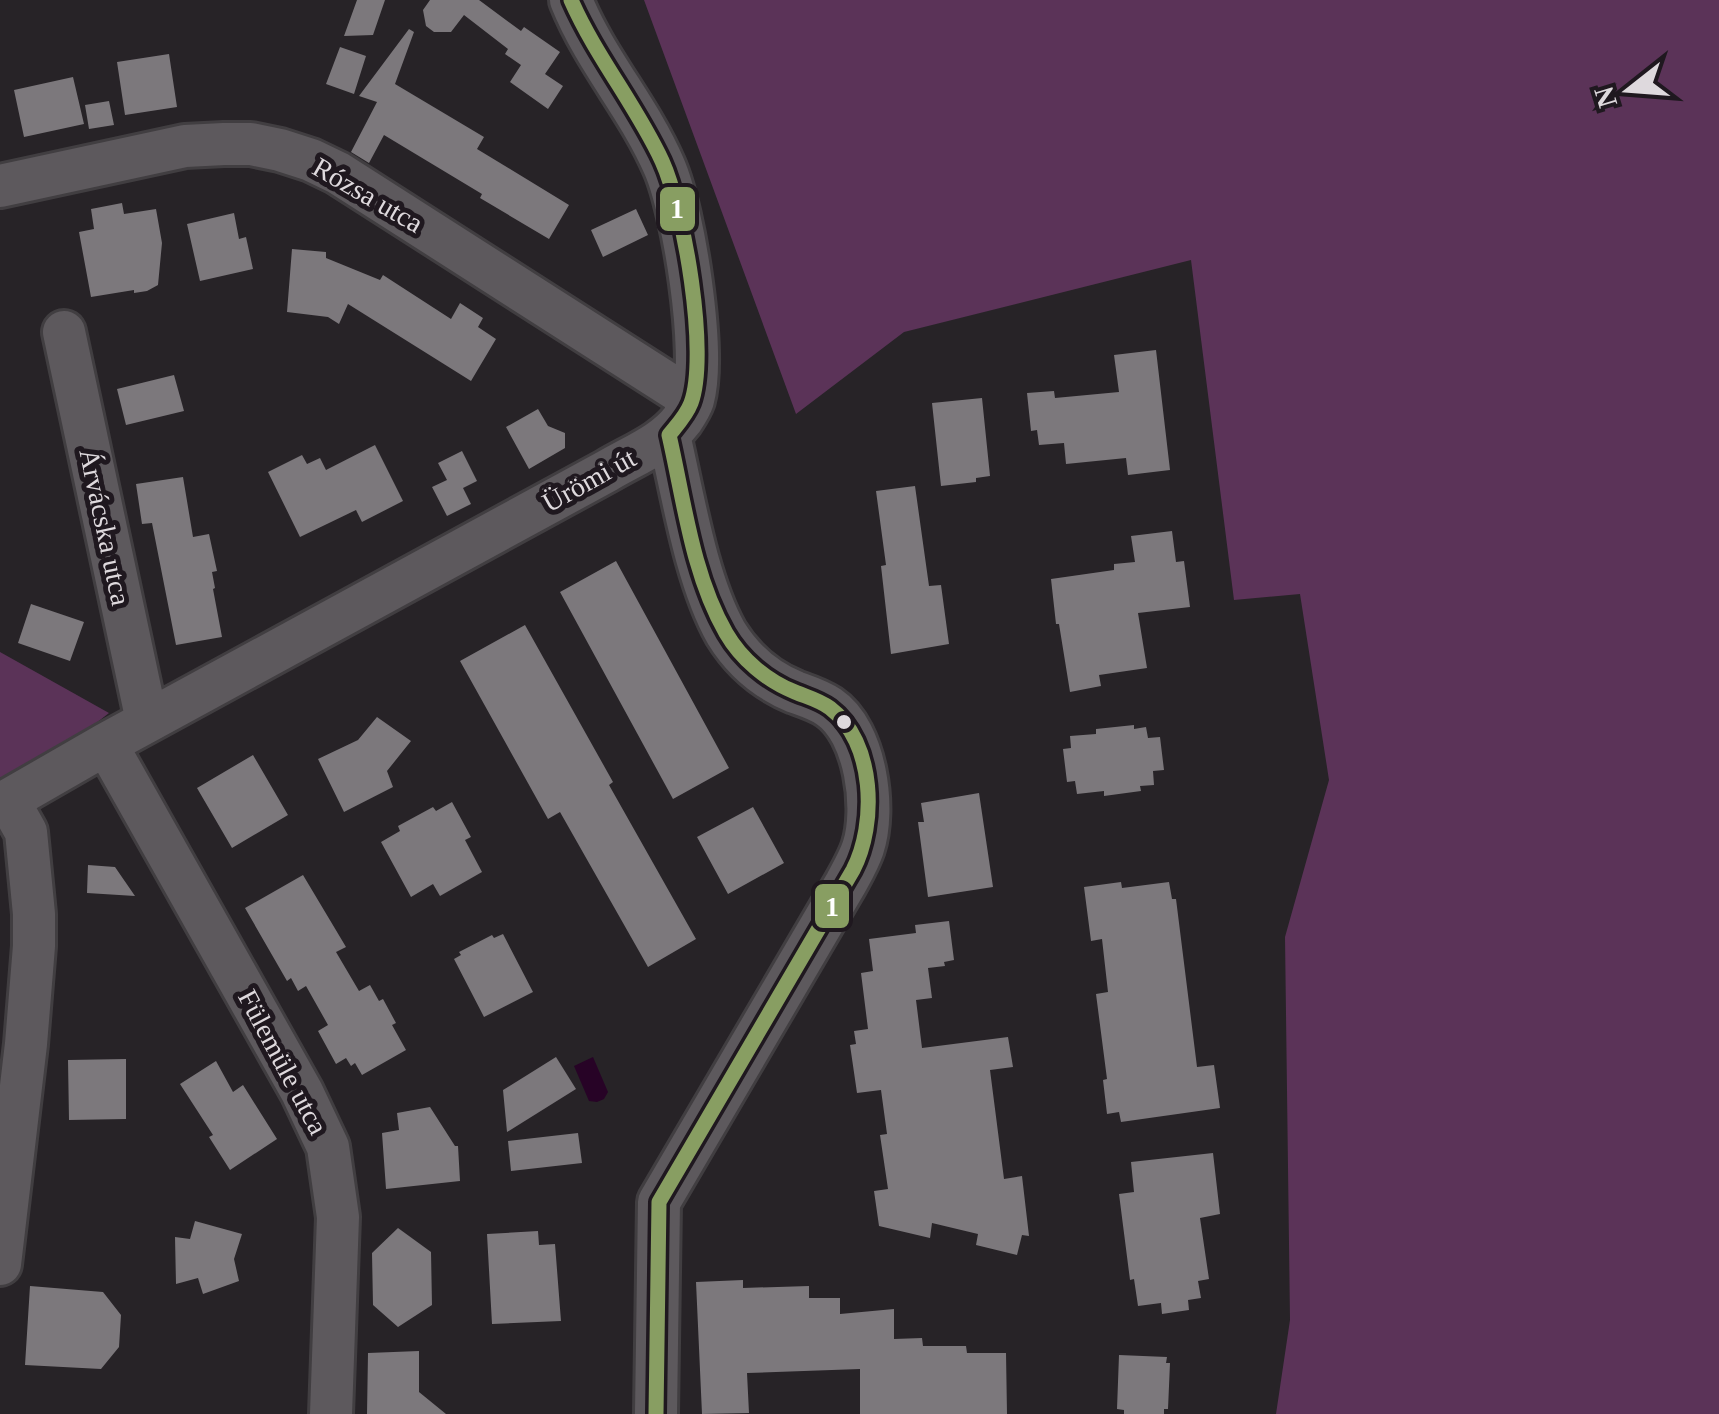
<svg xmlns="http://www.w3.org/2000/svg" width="1719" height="1414" font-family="Georgia,serif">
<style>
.green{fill:#5b3358}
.water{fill:#270326}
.building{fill:#7c787c}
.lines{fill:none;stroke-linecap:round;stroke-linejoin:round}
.minor-casing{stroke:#413e41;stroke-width:48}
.minor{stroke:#5d595d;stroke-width:42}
.bus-1-casing{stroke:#1f181f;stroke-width:22}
.bus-1{stroke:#889e62;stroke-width:15}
.bus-dot{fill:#ded9dd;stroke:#1f181f;stroke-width:4}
.labels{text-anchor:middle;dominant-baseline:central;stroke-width:10;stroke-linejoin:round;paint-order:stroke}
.street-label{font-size:28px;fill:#ded9dd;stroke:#1f181f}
.line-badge{stroke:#1f181f;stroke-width:4}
.badge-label{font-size:28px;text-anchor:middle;font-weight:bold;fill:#fff}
</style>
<rect width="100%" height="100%" fill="#272327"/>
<!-- green -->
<path class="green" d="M644 0H1719V1414H1276L1290 1320 1285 937 1329 780 1300 594 1234 600 1191 260 904 332 796 414Z
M0 652 109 713 59 752 0 784Z"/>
<!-- water -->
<path class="water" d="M593 1057 608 1092 604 1099 597 1102 589 1101 574 1066Z"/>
<!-- building -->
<path class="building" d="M357 0H385L373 35 344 36Z
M430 0H479L521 31 524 27 560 52 545 74 563 86 548 109 510 82 521 65 505 54 508 49 464 15 451 32H434L426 26 423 10Z
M409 29 414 32 395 84 484 137 477 149 569 205 549 239 480 198 482 194 384 135 369 163 351 152 377 102 359 96Z
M340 47 366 56 354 94 326 84Z
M169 54 177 107 125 115 117 62Z
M73 77 84 124 24 137 14 90Z
M109 101 114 125 89 129 85 105Z
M122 203 124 214 156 209 162 243 158 285 147 291 134 293V290L91 297 79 232 94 229 91 209Z
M636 209 648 235 603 257 591 230Z
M234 213 239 239 246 237 253 269 200 281 187 224Z
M292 249 326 252V258L380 280 383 275 451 319 460 303 483 318 478 327 496 339 471 381 348 304 339 324 328 317 287 312Z
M1156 350 1170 470 1128 475 1126 458 1066 464 1064 443 1039 445 1037 430 1031 431 1027 393 1054 391 1055 398 1119 392 1114 355Z
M174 375 184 411 126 425 117 389Z
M982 398 990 476 976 478V482L941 486 932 403Z
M538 409 548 426 565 433V448L529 469 506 427Z
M375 445 403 501 362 522 356 510 300 537 268 472 302 455 307 464 320 458 326 470Z
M462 451 477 481 463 488 471 504 447 516 432 487 447 480 438 463Z
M183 477 193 537 209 534 217 571 212 572 215 588 213 589 222 637 176 645 152 523 142 524 136 484Z
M915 486 929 586 941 585 949 644 891 654 881 566 886 565 876 491Z
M1172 531 1176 562 1184 561 1190 607 1138 613 1147 668 1099 675 1101 686 1070 692 1059 624H1056L1051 579 1114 570V564L1135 562 1131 536Z
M616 561 729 768 673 799 560 592Z
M31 604 84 622 70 661 18 643Z
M525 625 613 782 609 785 696 939 648 967 560 812 548 819 460 661Z
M377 717 411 741 387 771 393 787 344 812 318 759 358 740Z
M1134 725V729L1146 727 1148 738 1160 737 1164 770 1153 771 1154 785 1140 786 1141 791 1104 796V791L1077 794 1075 781 1067 782 1063 749 1071 748 1070 736 1096 734V729Z
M253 755 288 815 232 848 197 788Z
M979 793 993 887 928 897 918 822H924L921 803Z
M452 802 471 837 465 840 482 872 440 896 433 884 411 897 381 842 400 831 398 826 433 807 436 811Z
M753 807 784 863 728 894 697 837Z
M88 865 115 867 135 896 87 893Z
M303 875 346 947 336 952 359 991 370 985 379 1001 383 999 396 1023 392 1025 406 1050 362 1075 355 1063 351 1066 346 1058 336 1064 318 1031 328 1025 306 986 298 991 291 978 287 981 245 908Z
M1121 882 1122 888 1169 882 1172 899H1176L1197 1067 1214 1065 1220 1108 1121 1122 1119 1112 1107 1114 1103 1080 1107 1079 1096 994 1108 992 1102 939 1091 941 1084 887Z
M949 921 954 960 944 962 945 966 928 968 932 998 916 1000 922 1048 1008 1037 1013 1067 990 1070 1004 1179 1022 1176 1029 1236 1022 1235 1017 1255 976 1245 978 1234 932 1223 930 1238 879 1226 874 1191 888 1189 880 1135 887 1134 881 1090 857 1093 850 1045 856 1044 854 1031 868 1029 861 973 873 971 869 939 916 933 915 925Z
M503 934 533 992 484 1017 454 959 461 955 459 952 492 935 494 938Z
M556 1057 576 1089 507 1132 503 1090Z
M126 1059V1119L69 1120 68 1060Z
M216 1061 233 1092 243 1085 277 1139 230 1170 209 1137 213 1135 180 1084Z
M430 1107 455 1146H458L460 1181 386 1189 382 1133 399 1130 397 1113Z
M578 1133 582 1163 511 1171 508 1141Z
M1213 1153 1220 1214 1200 1218 1209 1279 1198 1281 1201 1298 1188 1300 1189 1310 1162 1314 1161 1303 1138 1306 1134 1279 1130 1280 1119 1194 1134 1192 1131 1162Z
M195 1221 242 1234 234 1259 239 1281 203 1294 198 1278 176 1284 175 1237 190 1239Z
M398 1228 431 1252 432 1305 398 1327 373 1305 372 1253Z
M538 1231 539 1245 555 1244 561 1321 492 1324 487 1234Z
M743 1280V1288L809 1286V1298H840V1314L894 1309V1339L922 1338 923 1346H966L967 1353H1006L1007 1414H860V1369L747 1373 749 1413 702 1414 696 1282Z
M30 1286 103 1292 121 1315 119 1347 101 1369 25 1365Z
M419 1351V1392L446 1414H367L368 1353Z
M1119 1355 1167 1357 1166 1363H1170L1168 1409H1164V1414H1124V1410L1117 1409Z"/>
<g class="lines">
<defs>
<path id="minor" d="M0 186 185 146 224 144H251L280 150 311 160 338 173 693 400
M64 332 147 721
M106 744 302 1092 328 1147 338 1217 331 1414
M0 805 106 744 607 471C632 456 664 444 682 420 686 414 691 406 693 400 706 353 684 211 664 166 639 108 595 60 571 0
M0 1264 26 1044 34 946V914L26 832 8 800
M656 1414 659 1202 846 883C852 872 859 860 863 848 876 809 866 732 829 707 819 700 806 696 795 692 766 680 742 659 726 633 696 580 683 495 669 435"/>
</defs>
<!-- minor casing -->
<use href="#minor" class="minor-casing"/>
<!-- minor -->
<use href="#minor" class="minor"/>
<defs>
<path id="bus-1" d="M571 0C596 57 636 105 662 161 684 209 709 354 691 403 686 416 677 425 669 435
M656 1414 659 1202 853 870C877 824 875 742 830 708 819 700 807 697 795 692 767 681 741 659 726 633 692 574 684 500 669 435"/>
</defs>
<!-- bus-1 casing -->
<use href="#bus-1" class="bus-1-casing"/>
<!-- bus-1 -->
<use href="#bus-1" class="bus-1"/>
</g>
<!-- markers -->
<circle class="bus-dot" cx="844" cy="722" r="9"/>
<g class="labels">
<!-- street labels -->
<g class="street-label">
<text transform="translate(368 195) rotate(30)">Rózsa utca</text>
<text transform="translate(589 480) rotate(-29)">Ürömi út</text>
<text transform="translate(105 527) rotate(78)">Árvácska utca</text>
<text transform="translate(283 1062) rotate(62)">Fülemüle utca</text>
</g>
</g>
<g class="line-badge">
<rect x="658" y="185" width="39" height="48" rx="10" fill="#889e62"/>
<rect x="813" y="882" width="38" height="48" rx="10" fill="#889e62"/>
</g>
<g class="badge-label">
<text x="677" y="218">1</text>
<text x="832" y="916">1</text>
</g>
<!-- north arrow -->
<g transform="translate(1629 90) rotate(253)" stroke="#1f181f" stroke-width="8" paint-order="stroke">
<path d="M0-8L18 38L0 25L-18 38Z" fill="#ded9dd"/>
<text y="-15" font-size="28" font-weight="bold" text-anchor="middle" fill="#ded9dd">N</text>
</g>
</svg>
